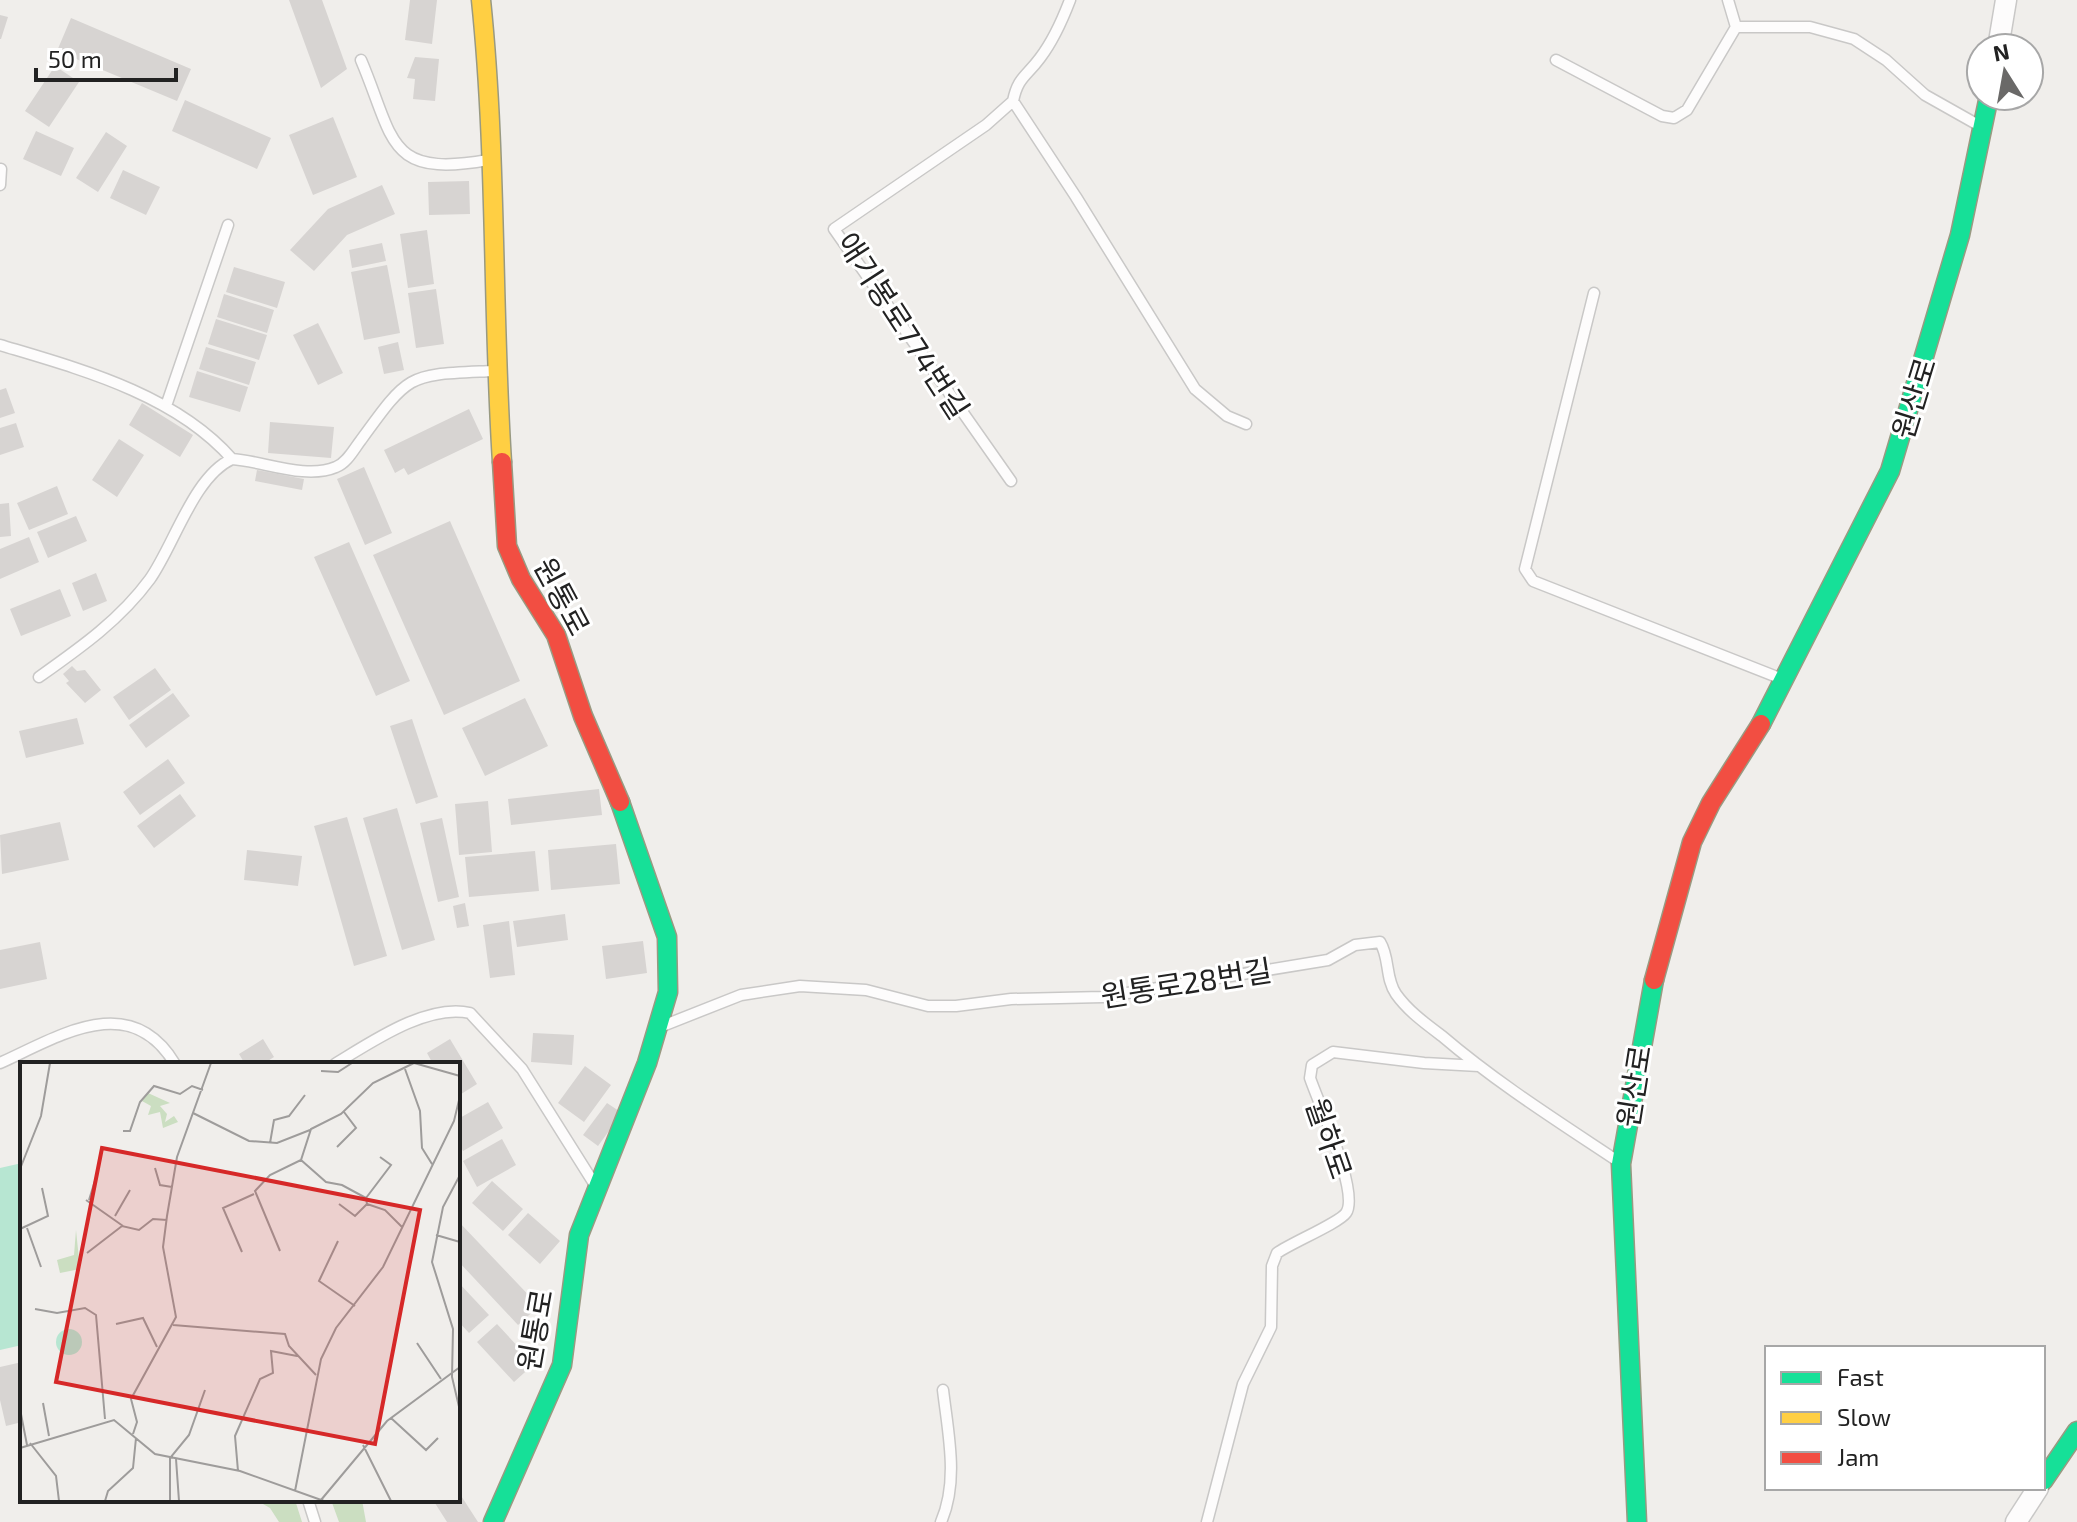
<svg xmlns="http://www.w3.org/2000/svg" width="2077" height="1522" font-family="'Exo 2','Noto Sans KR',sans-serif">
<style>
.forest{fill:#cbdec1}
.pitch{fill:#b7e6d2}
.building{fill:#d7d4d2}
.lines{fill:none;stroke-linecap:round;stroke-linejoin:round}
.lane-casing{stroke:#c9c8c7;stroke-width:13}
.street-casing{stroke:#c9c8c7;stroke-width:23}
.fast-casing{stroke:#999a82;stroke-width:21}
.slow-casing{stroke:#999a82;stroke-width:21}
.jam-casing{stroke:#999a82;stroke-width:21}
.lane{stroke:#fdfcfc;stroke-width:10}
.street{stroke:#fdfcfc;stroke-width:20}
.fast{stroke:#16e098;stroke-width:18}
.slow{stroke:#ffcf43;stroke-width:18}
.jam{stroke:#f24e42;stroke-width:18}
.labels{text-anchor:middle;dominant-baseline:central;stroke-width:6;stroke-linejoin:round;paint-order:stroke}
.street-label{font-size:30px;fill:#222;stroke:#fff}
.inset-road{fill:none;stroke:#9e9c9b;stroke-width:2}
.view{fill:#d62828;fill-opacity:0.15;stroke:#d62828;stroke-width:4}
.inset-edge{fill:none;stroke:#222;stroke-width:4}
</style>
<rect width="100%" height="100%" fill="#f0eeeb"/>
<!-- forest -->
<path class="forest" d="M256 1500H295L302 1522H279L270 1508Z
M331 1500H362L366 1522H339Z"/>
<!-- pitch -->
<path class="pitch" d="M22 1163V1345L0 1350V1168Z"/>
<!-- building -->
<path class="building" d="M289 0H322L347 69 321 88Z
M410 0H437L432 44 405 40Z
M0 15 8 17 1 39H0Z
M71 18 191 69 177 101 57 51Z
M415 57 439 59 435 101 413 99 415 79 407 78Z
M55 66 79 82 49 127 25 111Z
M185 100 271 138 257 169 172 131Z
M333 117 357 177 313 195 289 135Z
M36 131 74 148 61 176 23 159Z
M106 132 127 146 98 192 76 178Z
M123 170 160 187 146 215 110 198Z
M469 181 470 214 429 215 428 182Z
M382 185 395 214 347 235 314 271 290 250 328 209Z
M427 230 434 284 408 288 400 234Z
M382 243 386 261 352 268 349 250Z
M387 265 400 333 364 340 351 272Z
M234 267 285 282 277 308 226 292Z
M436 289 444 344 416 348 408 293Z
M224 294 274 310 267 333 217 317Z
M216 319 267 335 259 360 208 344Z
M318 323 343 373 318 385 293 335Z
M398 342 404 370 384 374 378 347Z
M206 347 256 362 249 385 199 369Z
M197 371 248 387 240 412 189 397Z
M6 388 15 413 0 418V390Z
M142 403 193 435 180 457 129 425Z
M469 409 483 439 408 475 404 468 395 473 384 450Z
M270 422 334 427 331 458 268 453Z
M16 423 24 447 0 455V428Z
M119 439 144 455 117 497 92 480Z
M364 467 392 533 365 545 337 479Z
M257 470 304 479 302 490 255 481Z
M57 486 68 514 29 530 17 503Z
M9 503 11 536 0 537V504Z
M76 516 87 541 48 558 37 532Z
M450 521 520 681 444 715 373 555Z
M29 537 39 562 0 579V549Z
M349 542 410 681 376 696 314 557Z
M96 573 107 601 83 611 72 583Z
M60 589 71 616 21 636 10 609Z
M72 666 77 671 85 670 101 690 85 703 66 683 69 681 63 674Z
M155 668 171 690 129 720 113 697Z
M173 693 190 716 146 748 129 725Z
M525 698 548 746 485 776 462 728Z
M77 718 84 744 26 758 19 731Z
M412 719 438 797 416 804 390 726Z
M168 759 185 783 140 815 123 792Z
M599 789 602 815 511 825 508 799Z
M180 794 196 816 154 848 137 826Z
M488 801 492 852 459 855 455 804Z
M397 808 435 940 402 950 363 818Z
M347 817 387 956 354 966 314 826Z
M442 818 459 897 438 902 420 823Z
M60 822 69 860 2 874 0 835Z
M616 844 620 884 551 890 548 850Z
M247 850 302 856 298 886 244 880Z
M535 851 539 891 469 897 465 857Z
M465 903 469 926 457 928 453 906Z
M565 914 568 940 517 947 513 921Z
M509 921 515 975 490 978 483 925Z
M643 941 647 973 606 979 602 946Z
M40 942 47 979 0 989V950Z
M533 1033 574 1035 572 1065 531 1062Z
M263 1039 274 1057 263 1064H245L239 1054Z
M450 1039 477 1084 458 1096V1064H433L427 1053Z
M585 1066 611 1085 584 1122 558 1103Z
M488 1102 503 1128 463 1151 458 1142V1119Z
M607 1103 622 1113 598 1146 583 1135Z
M502 1139 516 1165 477 1187 463 1161Z
M492 1181 523 1209 503 1231 472 1203Z
M528 1213 560 1241 540 1264 508 1235Z
M458 1221 539 1306 518 1325 458 1261Z
M458 1282 489 1315 469 1333 458 1321Z
M497 1324 534 1364 514 1382 477 1342Z
M22 1362V1422L6 1426 0 1400V1367Z
M458 1491 478 1522H447L433 1500H458Z"/>
<g class="lines">
<defs>
<path id="lane" d="M1070 0C1062 21 1053 41 1040 58 1026 77 1018 77 1013 101L1076 197 1195 389 1227 416 1246 424
M1728 0 1736 27H1810L1854 39 1886 60 1925 95 1980 126
M361 60C395 140 386 178 488 160
M1556 60 1662 116 1674 118 1687 110 1736 27
M0 185 1 169
M1594 293 1525 569 1533 581 1782 679
M0 345C80 369 175 394 232 459
M166 406 228 225
M1011 481 834 229 986 125 1013 101
M39 677C80 648 120 620 150 579 174 545 194 476 232 459 263 461 306 480 336 467 347 463 354 449 361 440 411 371 408 375 493 371
M665 1025 741 995 800 986 866 990 928 1006H956L1011 999 1103 997 1328 960 1355 945 1380 942C1390 958 1385 978 1396 994 1408 1011 1426 1024 1442 1036 1497 1083 1559 1122 1619 1162
M0 1063C58 1037 130 989 175 1064
M335 1064C370 1043 427 1003 470 1013L522 1069 595 1185
M308 1500 315 1522
M941 1522C959 1481 948 1433 943 1390
M1207 1522 1243 1384 1271 1327 1272 1266 1277 1253C1291 1243 1339 1223 1346 1213 1360 1193 1318 1102 1310 1078L1312 1065 1333 1052 1424 1063 1479 1066"/>
<path id="street" d="M1998 48 2006 0
M2016 1522 2038 1488"/>
<path id="fast" d="M1761 724 1890 471 1960 235 1989 96
M2043 1481 2077 1431
M493 1522 562 1365 579 1235 647 1063 668 992 667 937 620 802
M1637 1522 1621 1164 1654 980"/>
<path id="slow" d="M481 0C497 153 492 308 502 462"/>
<path id="jam" d="M502 462 507 546 521 579 556 635 583 716 620 802
M1654 980 1692 842 1711 803 1761 724"/>
</defs>
<!-- lane casing -->
<use href="#lane" class="lane-casing"/>
<!-- street casing -->
<use href="#street" class="street-casing"/>
<!-- fast casing -->
<use href="#fast" class="fast-casing"/>
<!-- slow casing -->
<use href="#slow" class="slow-casing"/>
<!-- jam casing -->
<use href="#jam" class="jam-casing"/>
<!-- lane -->
<use href="#lane" class="lane"/>
<!-- street -->
<use href="#street" class="street"/>
<!-- fast -->
<use href="#fast" class="fast"/>
<!-- slow -->
<use href="#slow" class="slow"/>
<!-- jam -->
<use href="#jam" class="jam"/>
</g>
<g class="labels">
<!-- street labels -->
<g class="street-label">
<text transform="translate(904 325) rotate(57)">애기봉로774번길</text>
<text transform="translate(1913 398) rotate(-73)">원산로</text>
<text transform="translate(563 596) rotate(62)">원통로</text>
<text transform="translate(1186 982) rotate(-9)">원통로28번길</text>
<text transform="translate(1633 1086) rotate(-81)">원산로</text>
<text transform="translate(1330 1138) rotate(71)">월하로</text>
<text transform="translate(534 1330) rotate(-80)">원통로</text>
</g>
</g>
<!-- overview -->
<g transform="translate(20 1062)">
<rect width="440" height="440" fill="#f0eeeb"/>
<path d="M128 31 150 41 140 44 147 52 145 60 154 54 158 60 143 66 140 50 128 53 131 44 122 39ZM56 168 60 207 40 211 37 198 54 193Z" fill="#cbdec1"/>
<path d="M36 280a13 13 0 1 1 26 0a13 13 0 1 1-26 0Z" fill="#b7e6d2"/>
<path class="inset-road" d="M394 1 440 14M385 7 400 49 402 86 412 102M301 9 318 10 332 1M173 51 229 79 257 81 290 68M103 69H110L120 40 134 24 160 32 172 24 183 28M250 81 254 58 269 54 285 33M317 85 336 66 324 50M281 98 306 120 322 123 346 136 347 142 365 148 382 165M135 106 140 123 152 125M0 107 21 54 30 1M440 113 423 145 412 200 433 267 432 315 440 349M346 136 371 103 360 95M66 138 103 164M69 138 77 112M319 142 335 154 347 142M95 154 110 128M7 166 21 205M0 167 28 154 22 126M416 173 440 180M318 179 299 219 335 244M260 189 235 129 250 113 281 98 291 67 321 52 353 21 394 1M222 190 203 146 234 132M67 191 102 164 119 168 133 157 147 158M15 247 37 251 65 246 76 253 85 357M96 262 123 256 137 285M153 263 265 272 269 284 296 313M397 281 421 317M23 341 29 374M0 347 7 383M371 356 406 388 418 376M113 372 117 360 111 337 156 255 143 185 147 154 157 95 191 1M10 381 36 414 39 439M343 383 371 439M0 386 94 358 135 392 220 409 304 439M156 397 159 439M218 409 215 374 240 317 253 311 251 289 277 294M275 429 301 297 316 266 363 205 434 59 440 34M301 438 367 359 440 305M85 439 88 429 113 406 116 376M150 439V396L169 373 185 328"/>
<path class="view" d="M82 86 400 148 355 382 36 320Z"/>
<rect width="440" height="440" class="inset-edge"/>
</g>
<!-- legend -->
<rect x="1765" y="1346" width="280" height="144" fill="#ffffff" stroke="#a7a7a7" stroke-width="2"/>
<rect x="1781" y="1372" width="40" height="12" fill="#16e098" stroke="#a7a7a7" stroke-width="2"/>
<text x="1837" y="1386" font-size="24" fill="#222222">Fast</text>
<rect x="1781" y="1412" width="40" height="12" fill="#ffcf43" stroke="#a7a7a7" stroke-width="2"/>
<text x="1837" y="1426" font-size="24" fill="#222222">Slow</text>
<rect x="1781" y="1452" width="40" height="12" fill="#f24e42" stroke="#a7a7a7" stroke-width="2"/>
<text x="1837" y="1466" font-size="24" fill="#222222">Jam</text>
<!-- north arrow -->
<g transform="translate(2005 72) rotate(349)"><circle r="38" fill="#ffffff" stroke="#a7a7a7" stroke-width="2"/>
<path d="M0-6L14 30L0 20L-14 30Z" fill="#6a6968"/>
<text y="-12" font-size="22" font-weight="bold" text-anchor="middle" fill="#222222">N</text>
</g>
<!-- scale -->
<path d="M36 68v12h140v-12" fill="none" stroke="#222222" stroke-width="4"/>
<text x="48" y="68" font-size="24" fill="#222222" stroke="#ffffff" stroke-width="6" paint-order="stroke">50 m</text>
</svg>
